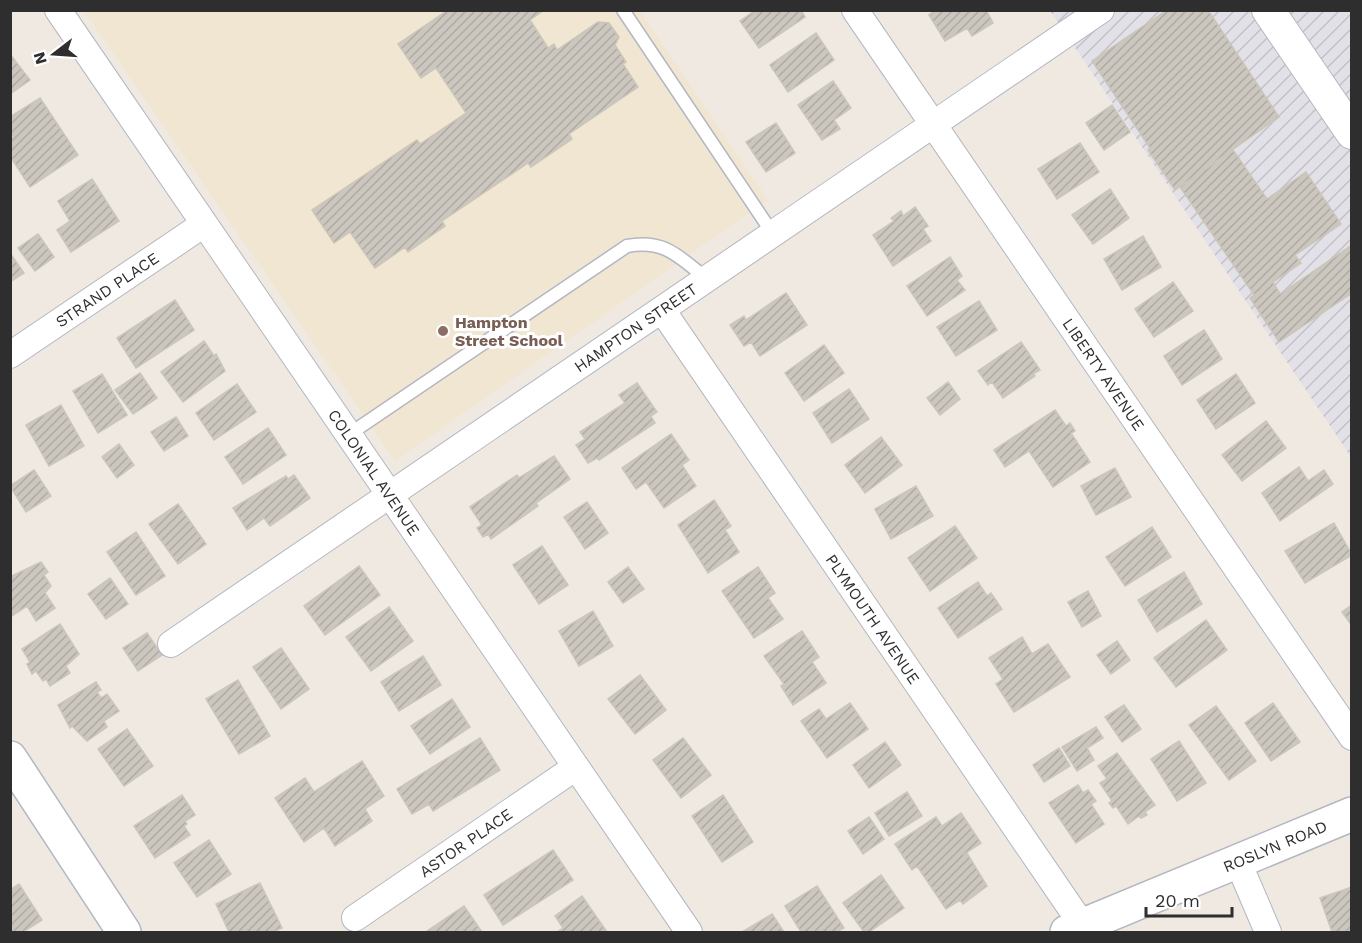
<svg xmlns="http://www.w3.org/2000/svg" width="1362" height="943" font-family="'Work Sans',sans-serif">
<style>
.industrial{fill:url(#industrial-furrows)}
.education{fill:#f0e6d1}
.building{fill:url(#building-hatch);stroke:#cbc5ba;stroke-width:1.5}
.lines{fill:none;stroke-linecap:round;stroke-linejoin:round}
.service-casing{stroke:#b4b7c1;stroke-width:15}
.minor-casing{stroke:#b4b7c1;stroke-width:28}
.tertiary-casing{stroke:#b4b7c1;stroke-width:34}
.secondary-casing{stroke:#b4b7c1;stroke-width:36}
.service{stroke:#fff;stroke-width:12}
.minor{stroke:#fff;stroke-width:26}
.tertiary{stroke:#fff;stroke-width:32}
.secondary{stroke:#fff;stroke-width:33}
.education-dot{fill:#8d6e63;stroke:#fff;stroke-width:2}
.labels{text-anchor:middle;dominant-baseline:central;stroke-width:6;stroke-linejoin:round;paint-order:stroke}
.street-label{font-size:16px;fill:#2e2e2e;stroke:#fff}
.education-label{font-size:16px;font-weight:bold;fill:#785e54;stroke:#fff;text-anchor:start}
</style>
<defs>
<pattern id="industrial-furrows" width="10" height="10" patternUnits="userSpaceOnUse" patternTransform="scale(1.5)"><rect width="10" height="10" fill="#e3e1e8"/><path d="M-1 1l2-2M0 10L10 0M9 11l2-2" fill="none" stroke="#c3c1c7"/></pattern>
<pattern id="building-hatch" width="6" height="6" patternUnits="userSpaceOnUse" patternTransform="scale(1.5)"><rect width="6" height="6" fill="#cbc7bf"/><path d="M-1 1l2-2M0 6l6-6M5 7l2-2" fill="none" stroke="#afaba4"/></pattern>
</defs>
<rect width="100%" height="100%" fill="#efe9e1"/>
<!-- industrial -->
<path class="industrial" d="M1050 11H1351V457L1072 43Z"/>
<!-- education -->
<path class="education" d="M84 11H640L768 200 395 461Z"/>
<!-- building -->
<path class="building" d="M448 10H544L530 20 548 48 554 44 557 50 598 22 609 23 619 37 615 45 626 62 623 64 638 87 569 134 572 139 531 167 528 163 442 221 445 226 408 252 405 247 375 268 350 232 334 243 312 210 417 140 420 144 466 113 436 68 421 78 398 44Z
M756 10H801L805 17 759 48 740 21Z
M936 10H986L993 23 972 36 967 28 945 41 929 15Z
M1167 10H1208L1279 117 1175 190 1148 150 1150 148 1092 61Z
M816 33 834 60 788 92 770 65Z
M10 54 30 80 10 94Z
M833 81 851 108 834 120 840 129 822 140 798 105Z
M40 98 78 155 30 187 10 156V139L14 137 10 132V117Z
M1112 105 1130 132 1104 150 1086 123Z
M776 123 795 153 766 172 746 142Z
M1080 143 1099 172 1057 199 1038 169Z
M1233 150 1267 199 1306 172 1341 224 1295 255 1301 263 1254 295 1180 187Z
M92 179 119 221 71 252 57 230 70 221 58 201Z
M1110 189 1129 218 1093 244 1072 215Z
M915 207 928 226 923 229 931 241 893 266 873 235 894 221 891 218 901 211 903 216Z
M38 234 54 257 35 271 18 248Z
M1143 236 1161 267 1122 290 1104 259Z
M1352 245V293L1279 342 1250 298 1273 282 1280 294Z
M10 253 24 273 10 282Z
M950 257 962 276 957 280 965 290 927 316 907 286Z
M1173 282 1193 311 1154 337 1135 309Z
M786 293 807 325 760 356 751 342 744 346 730 325 744 316 746 320Z
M175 300 194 330 136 368 117 338Z
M979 301 997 330 956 356 937 327Z
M1204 330 1222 359 1182 385 1164 356Z
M204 341 214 356 216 354 225 371 183 402 161 372Z
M1021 342 1040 370 1033 374 1035 376 1003 398 992 382 988 385 978 371Z
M824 345 844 373 804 401 785 373Z
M140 373 157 398 133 414 115 390Z
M102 374 127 415 98 433 73 391Z
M1236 374 1255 403 1216 429 1197 400Z
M948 382 960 399 940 415 927 398Z
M637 383 657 412 651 416 655 423 599 460 597 458 588 463 576 445 585 439 580 432 625 403 619 395Z
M237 384 256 412 214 440 196 413Z
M849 389 869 419 832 443 813 413Z
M61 405 84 446 49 466 26 425Z
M1055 410 1066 426 1070 423 1075 431 1071 433 1090 462 1053 487 1029 451 1005 467 994 450Z
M176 417 188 436 164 451 151 432Z
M1266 421 1286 448 1242 481 1222 455Z
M268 428 286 455 243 484 225 457Z
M671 434 689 460 682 465 696 486 664 508 646 482 636 489 622 468Z
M881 437 902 465 865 493 845 465Z
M119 444 134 465 117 478 102 457Z
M554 456 570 479 536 503 538 506 491 539 488 534 483 537 477 528 482 525 470 507 517 475 519 478Z
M1299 467 1308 481 1324 470 1333 484 1280 521 1262 493Z
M1115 468 1131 497 1096 515 1081 486Z
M34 470 51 496 26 512 10 486Z
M294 475 310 498 270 526 264 518 247 530 233 508 286 476 288 479Z
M916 486 933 516 891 539 875 509Z
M714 500 731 526 725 530 739 552 708 573 678 525Z
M587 502 608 533 585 549 564 517Z
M178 504 206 544 178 564 149 524Z
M1334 523 1352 555 1305 583 1285 551Z
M955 526 977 558 930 591 908 558Z
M1152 527 1171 557 1125 586 1106 557Z
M136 532 165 576 136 595 107 552Z
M542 546 568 585 539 604 513 565Z
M41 562 48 572 44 575 51 586 45 593 55 608 36 621 27 606 10 617V577Z
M359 566 380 595 325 635 304 606Z
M628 567 644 589 623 603 608 582Z
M758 567 775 593 768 598 783 619 754 638 722 591Z
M1184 572 1202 604 1157 632 1138 600Z
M110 578 128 604 106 619 88 594Z
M978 582 987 596 991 593 1002 609 958 638 938 608Z
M1088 591 1101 616 1082 627 1068 602Z
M1352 605V626L1342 612Z
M389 607 413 641 371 671 346 637Z
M593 611 613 646 579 666 559 631Z
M1206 620 1227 650 1176 687 1154 658Z
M60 624 79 654 66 666 70 673 50 686 46 679 43 681 36 671 32 674 27 664 30 662 22 649Z
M802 631 819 657 812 662 826 683 793 705 781 686 784 684 764 656Z
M147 633 162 655 138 671 123 648Z
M1022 637 1032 654 1048 644 1070 677 1014 712 996 684 1003 679 989 658Z
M1117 641 1130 660 1111 674 1097 655Z
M281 648 309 689 281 709 253 667Z
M423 656 441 685 399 711 381 682Z
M640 675 666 710 635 734 608 699Z
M238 680 270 736 239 754 206 699Z
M96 682 101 690 97 692 101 698 107 694 119 711 104 721 107 727 87 741 72 726 70 728 58 705Z
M452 699 470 727 430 754 411 726Z
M850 703 868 729 827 758 801 721 819 709 826 719Z
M1273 703 1300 742 1271 761 1245 723Z
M1124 705 1141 729 1122 742 1105 717Z
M1216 706 1256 761 1229 780 1189 725Z
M1096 727 1103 738 1087 748 1094 760 1077 771 1062 747Z
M127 729 153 766 124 786 98 749Z
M480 738 500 770 433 811 429 804 412 814 397 789Z
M683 738 711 775 681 798 653 760Z
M1179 741 1206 783 1177 801 1151 759Z
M885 742 901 765 869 788 853 765Z
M1059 748 1070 766 1044 782 1033 765Z
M1117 753 1155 805 1145 812 1147 815 1141 818 1139 816 1128 824 1116 806 1113 808 1109 803 1112 801 1100 783 1107 779 1098 766Z
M362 761 384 796 365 809 372 821 335 846 324 828 304 842 275 798 305 778 314 792Z
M1078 785 1083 793 1088 790 1096 801 1091 804 1104 824 1076 843 1049 803Z
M907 792 922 816 889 836 875 813Z
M182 795 195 815 185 821 187 824 184 826 190 835 155 858 134 826Z
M723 795 753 842 722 862 692 816Z
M961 813 981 843 963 855 967 853 987 886 963 904 960 900 946 909 917 866 912 870 895 844 936 817 942 826Z
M869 817 884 839 863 854 848 831Z
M209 840 231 874 197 897 174 863Z
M553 850 573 880 503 925 484 895Z
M881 875 904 908 869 932H864L843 903Z
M260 883 282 928 273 932H229L216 904Z
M19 884 42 920 23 932H10V890Z
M817 886 844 928 836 932H801L785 906Z
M1352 887V932H1332L1320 898Z
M582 896 607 932H557L563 928 555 916Z
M464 906 482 932H428L427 931Z
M772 914 784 932H742Z"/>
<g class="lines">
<defs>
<path id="service" d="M623 10 773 234
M348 435 627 246C665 239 679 257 707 279"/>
<g id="minor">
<path id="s1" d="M58 10 689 932"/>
<path id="s2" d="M855 10 1352 737"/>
<path id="s3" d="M662 310 1083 926"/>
<path id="s4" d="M10 355 204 224"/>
<path id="s5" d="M171 644 1101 10"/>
<path d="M1238 862 1268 932"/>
<path id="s6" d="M355 918 576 767"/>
</g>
<path id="tertiary" d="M1268 10 1352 133"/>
<g id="secondary">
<path d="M10 758 124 932"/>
<path id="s7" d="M1067 932 1352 814"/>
</g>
</defs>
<!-- service casing -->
<use href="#service" class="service-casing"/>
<!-- minor casing -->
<use href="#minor" class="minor-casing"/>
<!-- tertiary casing -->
<use href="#tertiary" class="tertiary-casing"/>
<!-- secondary casing -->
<use href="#secondary" class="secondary-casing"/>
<!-- service -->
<use href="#service" class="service"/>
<!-- minor -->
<use href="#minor" class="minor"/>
<!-- tertiary -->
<use href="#tertiary" class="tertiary"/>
<!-- secondary -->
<use href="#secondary" class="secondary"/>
</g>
<!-- markers -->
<circle class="education-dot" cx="443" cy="331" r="6"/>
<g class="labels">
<!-- street labels -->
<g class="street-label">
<text stroke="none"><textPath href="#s4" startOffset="117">STRAND PLACE</textPath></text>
<text stroke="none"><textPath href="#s5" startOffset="562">HAMPTON STREET</textPath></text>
<text stroke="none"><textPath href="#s2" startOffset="441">LIBERTY AVENUE</textPath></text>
<text stroke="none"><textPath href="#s1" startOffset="560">COLONIAL AVENUE</textPath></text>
<text stroke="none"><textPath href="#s3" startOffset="374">PLYMOUTH AVENUE</textPath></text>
<text stroke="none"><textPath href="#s6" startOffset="134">ASTOR PLACE</textPath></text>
<text stroke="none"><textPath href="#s7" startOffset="225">ROSLYN ROAD</textPath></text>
</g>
<!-- education labels -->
<g class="education-label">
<text x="455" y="322">Hampton<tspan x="455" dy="18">Street School</tspan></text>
</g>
</g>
<!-- border -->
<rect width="1362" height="943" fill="none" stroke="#2e2e2e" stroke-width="24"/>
<!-- north arrow -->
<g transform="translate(54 54) rotate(253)" stroke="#ffffff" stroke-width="4.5" paint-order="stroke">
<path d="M0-4.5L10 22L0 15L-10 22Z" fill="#2e2e2e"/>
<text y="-9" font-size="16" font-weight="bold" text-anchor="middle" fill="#2e2e2e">N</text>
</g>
<!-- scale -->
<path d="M1146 907v9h86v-9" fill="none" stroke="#2e2e2e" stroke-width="3"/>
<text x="1155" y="907" font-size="18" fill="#2e2e2e" stroke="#ffffff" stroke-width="4.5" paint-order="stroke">20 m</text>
</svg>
